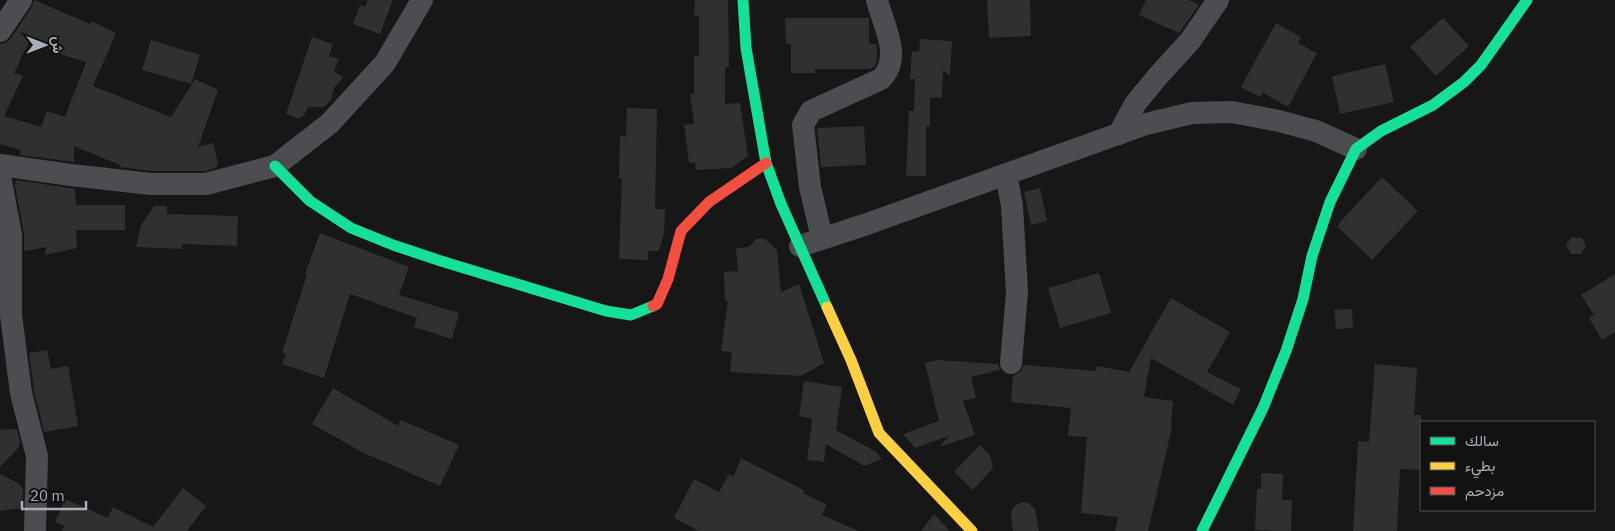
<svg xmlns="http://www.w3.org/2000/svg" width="1615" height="531" font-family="'IBM Plex Sans',Vazirmatn,sans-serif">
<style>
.building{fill:#303031;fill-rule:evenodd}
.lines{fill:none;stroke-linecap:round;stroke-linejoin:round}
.street{stroke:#4c4d50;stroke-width:22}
.fast{stroke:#16e098;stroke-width:11}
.slow{stroke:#ffcf43;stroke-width:11}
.jam{stroke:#f24e42;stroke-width:11}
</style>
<rect width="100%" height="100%" fill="#171718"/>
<!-- building -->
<path class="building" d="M34 0 90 24 92 21 116 33 93 86 171 117 195 79 218 90 198 147 213 143 218 163 216 168 204 171H152L119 167 120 165 74 146V162L20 155 21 150 0 144V44L6 43 11 38 32 7ZM30 40 63 55 86 62 65 117 47 111 41 127 4 116 23 76 14 73Z
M368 0H393L380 34 353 24 360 5 365 7Z
M695 0H728L729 67H725V104L740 103 748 156 731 168 696 170 695 162 689 163 684 125 694 124 690 94H694V56H699V16H694Z
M987 0H1030L1031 36 989 38Z
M1146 0H1189L1199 5 1179 33 1139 15Z
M785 18H869V44H877V58L876 64 871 69H815V73H791V44H786Z
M1443 18 1469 46 1436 76 1410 47Z
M1276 23 1301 37 1298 43 1317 53 1288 107 1263 93 1260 97 1241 87Z
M312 37 333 44 329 56 339 59 334 72 343 77 334 88 331 100 324 107H308L304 115 299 119 286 114Z
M920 39 952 41 950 76 943 70 942 98H930V126H926V176H906L909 111H914L915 79H910L912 51 919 52Z
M151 40 200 55 191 84 142 70Z
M1385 64 1394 102 1340 114 1332 76Z
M627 108 657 109 655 209H665L664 233 659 251H648V260L619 259 622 179H619L620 136 626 137Z
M864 126 866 165 821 167 817 128Z
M1382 177 1418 211 1372 260 1338 227 1340 222Z
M16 180 75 189 76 205H125V230H76L77 248 45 255 46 247 24 251V233L15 186Z
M1040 188 1047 221 1031 225 1024 192Z
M154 206H167V214L238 216 237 246 182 244V249L136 247 141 225Z
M320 233 409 267 399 295 459 313 452 339 414 327 417 318 350 294 324 378 282 364 286 354 282 353 307 274H305Z
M1572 237 1582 238 1586 246 1581 254H1571L1566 245Z
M760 238 765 239 777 250 781 292 799 284 824 363 801 376 730 372 732 352 721 351 728 301H725L724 272 738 271 736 248 749 247 755 240Z
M1099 273 1111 313 1060 328 1048 288Z
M1615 274V332L1602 340 1589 318 1594 315 1581 295Z
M1171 298 1230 332 1207 372 1241 389 1233 405 1151 358 1144 397 1173 401 1171 426 1172 427 1148 531H1115L1118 517 1081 513 1087 437 1068 436 1071 408 1011 402 1013 376 1021 371 1024 365 1096 371 1097 366 1129 372Z
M1352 309 1353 328 1336 329 1334 310Z
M47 350 51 369 68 366 78 426 44 432 34 391 29 353Z
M938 360 998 364 1000 370 971 377 976 398 963 401 975 435 939 447 949 436 915 448 903 434 939 421 925 363Z
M1375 364 1417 368 1414 415H1421V470L1400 469 1397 531H1353L1358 441 1369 442Z
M804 381 842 387 836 430 876 452 882 459 864 466 826 444 824 462 807 460 812 421 811 418 799 416Z
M333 388 398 426 401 420 459 445 440 486 369 455V456L312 424Z
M10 429 17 430 20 443 19 447 0 467V430Z
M980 445 990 455 993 468 973 490 954 472Z
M741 458 804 490 803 493 827 505 822 515 859 531H699L674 518 694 479 719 492 729 474 733 477Z
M1261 473 1283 474 1282 500H1292L1291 531 1255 530 1257 489H1261Z
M0 474 20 484 23 490 22 508 0 511Z
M183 488 206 506 187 531H62L64 526 55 522 65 499 108 518 113 507 153 527Z
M1023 502 1028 503 1035 509 1039 531H1013L1011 515 1012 510 1014 506Z
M934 514 950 531H921Z"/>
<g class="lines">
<!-- street -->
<path class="street" d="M0 31 21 0
M1119 134 1135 104 1158 76 1190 41 1218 0
M0 165 71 175 151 184H206L275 166 330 123 385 63 422 0
M1006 174 1012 206 1017 292 1011 363
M0 176 11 235V315L21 393 37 456 35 531
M822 238 810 187 803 125 811 111 881 79C903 57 883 25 877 0
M800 246 867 224 1146 124 1192 113 1232 112 1279 121 1316 131 1356 149"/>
<!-- fast -->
<path class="fast" d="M743 0 746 48 766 163 781 204 827 307
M275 166 310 201 351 228 393 245 441 261 606 311 631 315 653 306
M1202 531 1263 408 1286 351 1303 299 1312 256 1330 202 1356 149 1381 131 1433 105 1464 82 1481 65 1527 0"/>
<!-- slow -->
<path class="slow" d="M827 307 851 360 879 433 972 531"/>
<!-- jam -->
<path class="jam" d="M653 306 657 304 668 279 681 231 709 202 766 163"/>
</g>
<!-- legend -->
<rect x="1420" y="421" width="175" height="90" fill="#121213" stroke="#4e5055"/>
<rect x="1430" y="437" width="25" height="8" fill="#16e098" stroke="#4e5055"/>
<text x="1465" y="446" font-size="15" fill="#a9aeb8">سالك</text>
<rect x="1430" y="462" width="25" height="8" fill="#ffcf43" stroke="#4e5055"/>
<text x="1465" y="471" font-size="15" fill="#a9aeb8">بطيء</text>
<rect x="1430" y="487" width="25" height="8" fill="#f24e42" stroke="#4e5055"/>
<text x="1465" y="496" font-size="15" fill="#a9aeb8">مزدحم</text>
<!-- north arrow -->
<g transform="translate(45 45) rotate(90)" stroke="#121213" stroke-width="4" paint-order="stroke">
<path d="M0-4L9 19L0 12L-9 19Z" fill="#a9aeb8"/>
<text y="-8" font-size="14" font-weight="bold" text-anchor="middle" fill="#a9aeb8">ش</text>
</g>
<!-- scale -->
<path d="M22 501v8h64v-8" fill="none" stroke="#a9aeb8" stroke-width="2.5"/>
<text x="30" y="501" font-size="15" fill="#a9aeb8" stroke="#121213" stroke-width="4" paint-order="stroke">20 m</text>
</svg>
